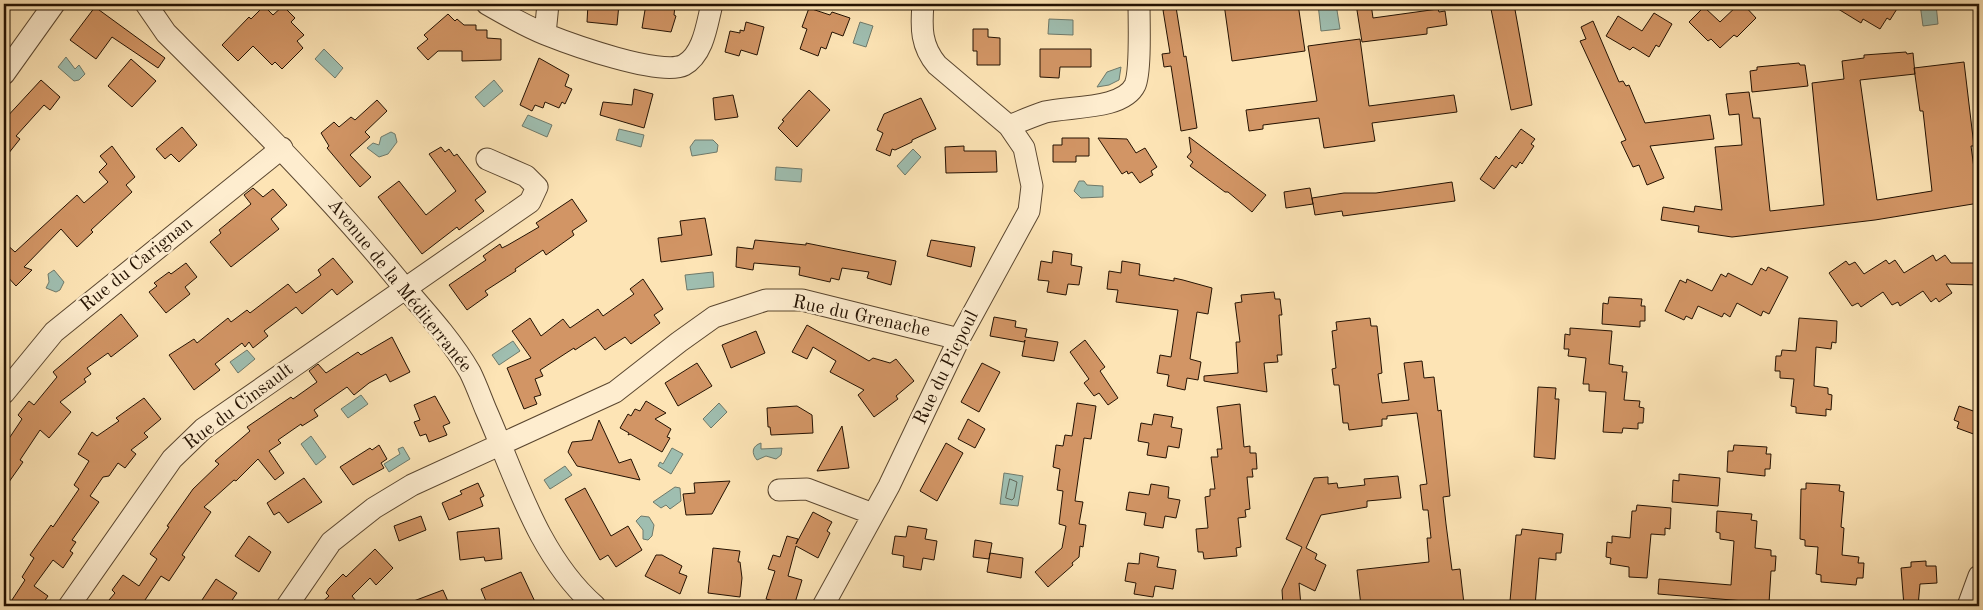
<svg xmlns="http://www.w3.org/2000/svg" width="1983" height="610" font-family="'Old Standard TT',serif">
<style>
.water{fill:#9fbeb0;stroke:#6e796a}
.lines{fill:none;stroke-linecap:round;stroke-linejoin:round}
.shore{stroke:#626859;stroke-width:1}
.building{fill:#d29565;stroke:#241202}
.minor-casing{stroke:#5a462f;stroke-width:23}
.minor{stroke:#feedcf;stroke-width:21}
.labels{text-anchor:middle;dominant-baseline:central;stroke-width:5;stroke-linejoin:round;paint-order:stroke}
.street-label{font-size:19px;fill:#241202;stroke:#feedcf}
</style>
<rect width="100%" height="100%" fill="#fde4b5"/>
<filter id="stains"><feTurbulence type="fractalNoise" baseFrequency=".004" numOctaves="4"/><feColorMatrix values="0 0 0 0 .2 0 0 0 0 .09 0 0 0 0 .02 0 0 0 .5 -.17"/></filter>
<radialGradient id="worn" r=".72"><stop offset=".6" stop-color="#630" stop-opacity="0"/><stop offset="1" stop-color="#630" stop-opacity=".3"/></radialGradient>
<!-- water -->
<path class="water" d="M1318 4H1336L1340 29 1321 31Z
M1920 4H1936L1938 24 1923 26Z
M1049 19 1073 20V35L1048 34Z
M860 22 873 26 866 47 853 43Z
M324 49 343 68 335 78 315 59Z
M66 57 75 69 79 65 85 74 79 80 74 81 58 67Z
M1121 67 1119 80 1109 85 1097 87 1107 72Z
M494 80 503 91 484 107 475 97Z
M528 115 552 125 547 137 522 126Z
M619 129 644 135 641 147 616 140Z
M391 132 395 134 397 142 388 154 379 157 367 148 373 143 379 145 381 137Z
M695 140H713L718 145 717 152 692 156 690 147Z
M913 149 921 157 905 175 897 166Z
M776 167 802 169 801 182 775 180Z
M1079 181H1084L1087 185 1103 186V197L1081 198 1074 191Z
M54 270 64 282 60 290 56 292 46 288 49 282 48 274Z
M713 272 714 287 687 290 685 275Z
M513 341 520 351 499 365 492 355Z
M247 350 255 359 238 373 230 362Z
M361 395 368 404 348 418 341 409Z
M719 403 727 412 711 428 703 419Z
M311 436 326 457 316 465 301 444Z
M761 443V449L782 448 781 455 776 459 766 456 757 460C751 453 752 446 761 443Z
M403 447 410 459 389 472 384 464 400 454 398 449Z
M672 448 683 454 671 474 658 466 660 462 663 464Z
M565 466 572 475 550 489 544 480Z
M1004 473 1023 476 1018 506 1000 504Z
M675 487 680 488 681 501 670 509 666 505 661 508 653 502Z
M641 516 649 517 654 525 652 536 648 540 643 539V530L636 521Z"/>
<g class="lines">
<!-- shore -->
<path class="shore" d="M1010 479 1017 482 1014 498 1012 500 1006 498Z"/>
</g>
<!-- building -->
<path class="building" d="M588 4H619L617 25 587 22Z
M646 4 675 6 674 15 676 16 671 32 642 28Z
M1224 4H1298L1305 51 1232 61Z
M1356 4H1371L1373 18 1438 9 1439 12 1445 11 1447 25 1427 28V34L1362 42Z
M1490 4H1514L1532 105 1511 110Z
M1739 4H1743L1756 18 1737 37 1734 35 1720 48 1711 39 1708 41 1689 22 1704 7 1720 22Z
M1830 4H1900L1890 20 1887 18 1880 29 1863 19 1861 23Z
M264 6 273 15 283 6 295 18 291 22 304 35 297 41 303 48 282 69 275 62 272 65 253 46 238 61 222 45 249 17 251 19Z
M95 7 165 58 158 68 112 37 96 59 70 40Z
M1176 7 1184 57 1186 56 1197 128 1181 131 1171 66 1164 67 1162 54 1170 53 1163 10Z
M809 8 830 15 832 12 850 18 843 36 832 32 826 49 821 47 818 56 800 49 807 29 802 27Z
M1654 13 1672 24 1659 47 1656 45 1649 57 1633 47 1630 50 1606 36 1618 16 1642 31Z
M448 14 455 21 457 19 464 25H476V30H487V38L501 39V60L462 61V51H438L428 60 417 48 428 39 424 35Z
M1593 21 1619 82 1623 81 1626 86 1629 85 1645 123 1710 115 1714 139 1650 146 1664 178 1647 185 1639 165 1633 167 1621 142 1626 140 1580 41 1586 39 1581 27Z
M746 22 764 27 757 55 741 50 739 56 725 52 730 31 740 33V30L744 31Z
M973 29H988V37L1000 38V65H977V51H973Z
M1360 39 1369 106 1454 95 1457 112 1372 123 1375 141 1324 148 1319 118 1263 125V129L1249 131 1246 110 1317 101 1308 46Z
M1040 49H1091V67H1060L1059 78 1040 77Z
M1906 52 1907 54 1913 53 1915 74 1860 80 1877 200 1932 191 1923 111H1920L1914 68 1964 62 1974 146H1971L1976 183 1979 182V203L1875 220 1732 237 1698 232 1699 226 1661 220 1663 207 1694 212 1695 206 1722 210 1715 147 1742 145 1739 114 1729 115 1726 94 1749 92 1753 118H1760L1770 211 1824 205 1812 83 1844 79 1842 61 1864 58V55Z
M539 58 569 75 565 86 572 89 565 104 562 102 559 108 545 102 543 108 535 105 532 111 520 105Z
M131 59 156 81 132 107 108 86Z
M1799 63 1800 65H1805L1808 86 1752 92 1750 71 1757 70V67Z
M41 80 60 97 50 110 44 105 16 136 20 139 4 159V120Z
M634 89 653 94 644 128 600 115 603 102 632 105Z
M809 90 830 110 797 147 778 128 784 121 782 120Z
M733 95 738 117 715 120 713 98Z
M921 98 936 129 912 140V142L895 150 892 149 890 156 876 150 883 133 877 130 884 114Z
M377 100 387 111 365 132 370 137 350 155 371 177 360 187 327 148 329 146 321 133 334 122 339 127 351 117 355 120Z
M182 127 197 145 179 162 171 154 165 159 156 149Z
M1521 129 1535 139 1531 144 1534 146 1522 164 1520 162 1516 168 1512 165 1494 189 1480 179 1496 156 1499 159Z
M1189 137 1266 195 1252 212 1228 192H1225L1190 166 1193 162 1187 157 1191 152Z
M1062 138H1089V156H1076V162H1053V145H1062Z
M1098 138 1127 139 1136 153 1145 148 1157 167 1151 171 1153 175 1140 183 1132 172 1128 174 1127 171 1122 174Z
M112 146 135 177 126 185 132 192 91 230 93 232 77 247 61 229 24 267 32 270 16 286 4 273V242L15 252 77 195 84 203 108 182 99 172 107 164 100 156Z
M964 146V151H996L997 172 946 173 945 147Z
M441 147 445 152 449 149 454 156 457 154 486 192 475 200 484 211 459 230 457 227 422 254 378 197 399 181 426 215 456 191 429 154Z
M1452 182 1455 201 1343 216 1342 211 1315 215 1312 198 1344 193H1376Z
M253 188 263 197 273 189 287 205 271 219 279 229 231 267 210 242 221 233 219 230 251 204 244 195Z
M1310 188 1313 204 1286 208 1284 192Z
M572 199 587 221 572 231 574 235 546 255 543 250 515 269 516 271 485 291 488 295 467 310 449 285 486 260 483 256 500 244 502 248 508 245 539 227 536 223Z
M705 218 712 255 661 262 658 238 682 235 680 221Z
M755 240 806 245V243L896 261 891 285 867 278 869 272 842 268 839 280 831 278 830 282 799 275 800 267 754 263 753 270 736 267 737 247 753 249Z
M931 240 975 247 971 267 927 256Z
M1053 251 1072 254 1071 265 1082 267 1079 285 1068 284 1066 295 1047 292 1049 281 1038 280 1041 261 1052 263Z
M1933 255 1936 261 1945 255 1951 263H1979V285L1946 284 1952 293 1939 302 1936 298 1931 302 1923 291 1900 306 1898 302 1892 305 1883 292 1861 307 1858 303 1852 306 1829 273 1846 261 1849 265 1855 262 1864 274 1886 260 1889 264 1895 260 1904 273Z
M333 258 353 282 337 295 332 289 302 314 296 307 264 331 268 336 253 348 249 342 245 347 242 343 215 364 220 370 194 390 169 355 194 339 197 343 228 318 231 322 247 310 250 313 288 284 296 293 321 275 318 270Z
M1122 261 1140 264 1139 275 1174 281V278L1183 280 1212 288 1208 314 1197 312 1190 359 1201 362 1198 380 1187 378 1185 390 1167 386 1169 375 1157 373 1160 355 1171 357 1178 310 1116 302 1118 290 1107 289 1109 271 1121 273Z
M186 263 197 277 185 287 190 294 166 313 149 292 157 286 154 283 169 272 171 274Z
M1768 267 1788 277 1769 314 1763 311 1761 316 1737 303 1730 317 1724 313 1722 317 1698 306 1692 319 1686 316 1684 320 1665 311 1680 280 1686 283 1687 279 1712 291 1721 274 1726 277 1728 273 1752 285 1761 268 1766 271Z
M643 279 663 309 654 315 660 323 631 344 625 337 605 350 595 337 575 350 574 348 540 370 543 376 535 379 541 395 534 397 537 404 524 409 507 368 531 358 512 331 530 318 541 336 563 319 570 328 598 309 603 316 634 294 630 289Z
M1274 292 1275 299H1280L1282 315H1279L1282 355H1277L1278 362 1264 363 1267 392 1204 381V376L1238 373 1236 342H1240L1235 303 1242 302 1241 295Z
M1609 297 1642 299 1641 306H1645V321H1640V327L1602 324 1603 303 1608 304Z
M121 314 138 336 111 357 108 353 87 368 91 374 84 379 86 382 60 402 71 412 49 438 40 430 20 460 23 462 4 489V446L22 419 18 415 29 401 34 405 57 377 53 372Z
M994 317 1016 321 1015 327 1027 329 1025 337 1058 342 1054 361 1022 356 1025 340 1024 342 990 336Z
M1370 318 1371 326H1377L1382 373 1378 374 1382 403 1409 400 1404 363 1422 361 1424 378 1434 377 1438 411 1441 410 1450 496 1443 497 1446 524 1452 570 1460 569 1464 604 1459 606H1361L1357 570 1429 562 1427 538H1431L1428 510H1423L1420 485 1427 484 1417 413 1387 416V419H1382V426L1349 430 1348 423H1343L1339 385H1334L1332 369 1336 368 1332 331 1337 330 1336 322Z
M1799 318 1837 321 1836 343 1832 342 1831 349 1816 347 1814 386 1828 388V394L1832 395 1831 410 1826 409V416L1796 413V407L1791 406 1794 379 1780 378V371H1775L1776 356H1781L1782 350 1796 351Z
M807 325 869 361 873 358 890 363 896 359 914 381 896 396 898 399 874 417 858 395 864 390 830 372 836 361 813 347 807 359 792 352Z
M1570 328 1612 331 1609 364 1623 366 1622 372H1627L1624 400 1640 401 1639 407 1644 408 1643 423H1638V429L1623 428 1622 433 1603 432 1606 392 1589 391V384H1583L1586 358 1568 356 1569 349H1564L1565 334 1570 335Z
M756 331 765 353 731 368 722 345Z
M392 337 410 372 390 382 386 374 369 383 354 395 347 387 314 410 318 416 302 426 301 424 278 440 281 443 269 451 284 473 275 480 258 459 236 481 234 480 204 507 211 512 182 555 185 557 169 581 161 576 141 606 132 604 130 606H117L109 600 115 593 112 590 123 575 139 586 157 559 150 554 169 527 167 526 193 489 219 464 215 461 250 431 247 427 291 397 293 399 317 382 309 371 318 364 326 373 358 352 361 355Z
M1085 340 1105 367 1100 371 1118 398 1108 405 1099 393 1094 396 1084 383 1089 379 1070 352Z
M697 363 712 386 678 406 665 383Z
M982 363 1000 372 979 412 961 402Z
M1538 387 1556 388 1555 399H1559L1555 459 1534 457Z
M435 396 450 423 443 426 447 435 429 442 426 434 420 436 414 422 420 420 414 405Z
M144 398 161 419 144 433 148 437 131 450 136 454 125 468 118 463 109 476 103 477 90 496 99 502 72 540 76 542 70 551 73 553 63 568 53 560 34 586 48 596 41 606H8L25 580 22 577 34 558 30 555 51 525 53 527 79 489 74 485 89 461 78 454 92 432 97 436 119 421 116 418Z
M646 401 666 413 655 419 671 429 667 437 670 438 662 452 630 434 628 435 629 433 620 428 628 414 631 416 635 409 640 411Z
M1077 403 1096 406 1091 439 1084 438 1075 501 1083 502 1079 524 1086 525 1083 547 1080 546 1079 557 1072 563 1073 565 1048 587 1035 572 1062 548 1066 526 1059 524 1063 491 1057 490 1060 469 1053 467 1056 445 1063 446 1065 435 1072 436Z
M1240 404 1244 447 1250 446V453H1256L1257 469H1252L1253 477H1247L1250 509 1245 510 1246 517 1238 518 1241 547 1236 548 1237 556 1204 559 1203 552H1198L1196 529 1208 528 1205 497 1210 496V489H1215L1211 457H1218L1217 449H1222L1217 407Z
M797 406 812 415 813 433 771 435 770 427H768L767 408Z
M1959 406 1979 413V436L1957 428 1959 422 1954 420Z
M1154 414 1173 417 1171 427 1182 429 1179 448 1168 446 1166 458 1147 455 1149 443 1138 441 1141 423 1152 425Z
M968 419 985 429 975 448 958 439Z
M599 420 619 463 631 459 640 480 577 466 568 452 572 442 592 440Z
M842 426 849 468 817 471Z
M946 443 963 453 937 501 920 491Z
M379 445 387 459 381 463 384 468 353 485 340 467 370 448 372 450Z
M1734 445 1767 447 1766 454H1771L1770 469H1765V476L1727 472 1728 451H1733Z
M1679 474 1720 478 1718 506 1672 502 1673 480 1679 481Z
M1398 476 1401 498 1367 501V507L1321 515 1306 548 1317 554 1315 559 1326 565 1315 591 1299 583 1301 606H1283L1282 590 1302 547 1286 539 1314 478 1328 477V484L1337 483 1338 488 1365 485 1364 479Z
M304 478 322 502 288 523 279 512 274 515 267 503Z
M730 481 712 514 686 515 683 494 695 493 694 483Z
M478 483 484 496 480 498 483 506 449 520 442 503 462 494 460 491Z
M1806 483 1840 485 1839 491 1844 492 1841 527 1844 528 1842 555 1859 557 1858 563H1864L1863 578H1857L1856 585 1821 582V575L1816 574 1818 547 1805 546V540L1800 539 1801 489H1806Z
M1151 484 1169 487 1168 498 1180 500 1176 518 1165 516 1163 528 1144 525 1146 513 1126 510 1129 492 1149 495Z
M585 488 611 536 628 526 642 550 616 567 608 555 600 560 565 499Z
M1637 505 1671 508 1670 529 1665 528V535L1651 534 1647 578 1629 577V567L1610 564 1611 558 1606 557 1607 542 1612 543V536L1630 538 1632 511H1636Z
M1717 511 1752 514 1751 520 1757 521 1755 548 1771 550V556H1776L1775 571H1771L1769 603 1658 594 1659 579 1731 585 1734 541 1720 539V533L1716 532Z
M813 512 832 522 827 531 830 533 818 558 796 546 788 576 802 580 794 606 766 599 775 571 768 569 773 555 780 557 787 536 798 539 796 544Z
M421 516 426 530 399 541 394 526Z
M908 526 927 529 925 539 937 541 934 560 923 558 921 570 903 567 904 556 892 554 895 536 906 537Z
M499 528 502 559 485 561 484 557 460 560 457 532Z
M1522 529 1563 534 1561 553H1556V560L1539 558 1535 606H1516V602L1510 601 1516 535H1521Z
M249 536 271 552 259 572 235 556Z
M975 540 992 543 989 559 973 557Z
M713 548 740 551 738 562H740L742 578 740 597 708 593Z
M375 549 393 568 376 585 370 578 352 596 360 606H318L329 596 326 593 329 588 343 574 346 577Z
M990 553 1023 558 1021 578 987 572Z
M1140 553 1159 557 1157 567 1176 570 1173 589 1155 586 1153 597 1134 594 1136 583 1125 581 1128 563 1139 564Z
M656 555H662L682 566 679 573 687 576 680 594 645 576Z
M1926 561V566H1936L1937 583 1920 584 1918 606H1904L1901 568 1911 567V562Z
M521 572 537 606H488L481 589Z
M216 579 237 593 228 606H198Z
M443 590 450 606H404L403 605Z"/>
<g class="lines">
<defs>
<path id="minor" d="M146 4 166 33C246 113 326 192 398 280 423 309 451 339 470 372 476 384 481 398 486 410 516 478 538 556 595 606
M487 4C506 15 525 26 545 34 570 44 661 77 684 65 704 54 707 23 712 4
M545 34 548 4
M4 74 54 4
M1009 126C1021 121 1033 116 1045 112 1069 106 1123 110 1135 85 1141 71 1139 21 1139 4
M4 393 54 332 282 148
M779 490 807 489 873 514
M69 606 172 459 203 429 530 202 537 187 526 176 487 159
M287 606 331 542 374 508 412 485 615 392 679 342 714 317 766 300H802L959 339
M823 606 889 486 959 339 1029 211 1032 186 1024 148 1009 126 937 65C921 46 921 28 923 4
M1968 606 1979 576"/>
</defs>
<!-- minor casing -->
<use href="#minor" class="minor-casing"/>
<!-- minor -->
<use href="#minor" class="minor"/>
</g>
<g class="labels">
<!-- street labels -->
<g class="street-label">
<text transform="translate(137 265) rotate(-39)">Rue du Carignan</text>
<text transform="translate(399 286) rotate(51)">Avenue de la Méditerranée</text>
<text transform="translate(861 317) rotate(12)">Rue du Grenache</text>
<text transform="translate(947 368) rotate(-64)">Rue du Picpoul</text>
<text transform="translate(239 407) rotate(-37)">Rue du Cinsault</text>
</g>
</g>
<!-- margin -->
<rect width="1983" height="610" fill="none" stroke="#fde4b5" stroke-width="20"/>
<rect x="5" y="5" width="1973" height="600" fill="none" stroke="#241202" stroke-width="2.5"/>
<rect x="10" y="10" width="1963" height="590" fill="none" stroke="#241202"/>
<rect width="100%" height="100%" filter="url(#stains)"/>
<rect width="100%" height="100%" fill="url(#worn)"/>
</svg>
